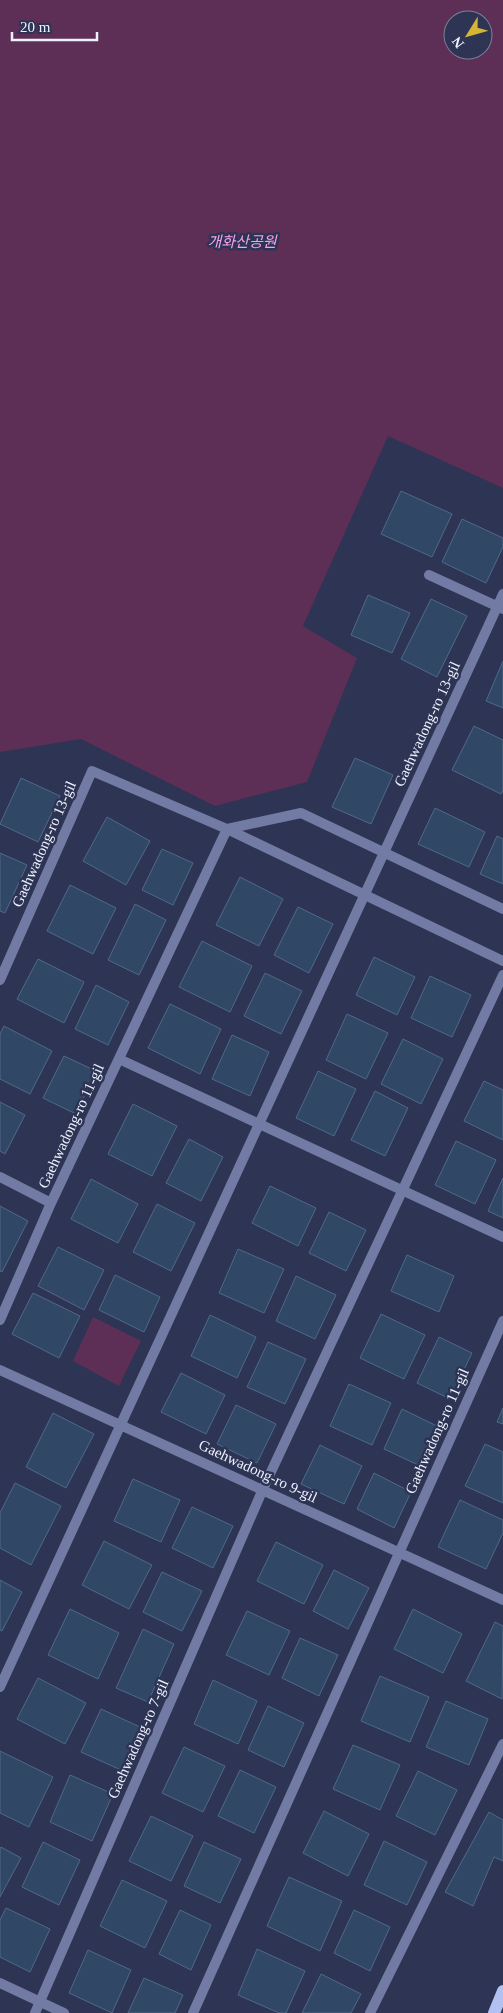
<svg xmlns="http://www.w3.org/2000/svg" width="503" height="2013" font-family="'Times New Roman','Noto Sans KR',serif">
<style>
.green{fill:#5d2f56;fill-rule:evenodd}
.building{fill:#304865;stroke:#506988}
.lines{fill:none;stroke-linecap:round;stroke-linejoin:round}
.street{stroke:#717ba3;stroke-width:10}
.primary{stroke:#b3c0f2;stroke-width:12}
.labels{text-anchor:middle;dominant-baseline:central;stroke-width:5;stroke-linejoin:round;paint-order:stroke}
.park-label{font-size:15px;font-style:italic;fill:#f8a1e8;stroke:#2d3454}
.street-label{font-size:15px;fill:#edf1fe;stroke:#2d3454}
</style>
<rect width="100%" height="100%" fill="#2d3454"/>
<!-- green -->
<path class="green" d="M0 0H503V488L388 436 303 626 357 658 307 782 215 806 81 739 0 752ZM453 20H483V50H453Z
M93 1317 141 1341 119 1386 73 1361Z"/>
<!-- building -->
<path class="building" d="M401 491 452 514 432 557 381 534Z
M462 519 503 538V547L486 583 442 562Z
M368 595 410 613 392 653 351 635Z
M431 599 467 616 437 677 401 659Z
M503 661V708L486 701Z
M474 726 503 740V790L501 794 452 770Z
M355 758 393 775 371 824 332 807Z
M21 778 60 796 38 842 0 824Z
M435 808 485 832 469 867 418 844Z
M107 817 150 841 126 885 83 861Z
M497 836 503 839V884L480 874Z
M162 849 193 863 173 905 142 890Z
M0 853 27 865 5 913 0 911Z
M240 877 283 899 259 946 216 925Z
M70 885 116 908 93 954 47 931Z
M135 904 166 920 139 975 108 960Z
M298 907 333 924 309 973 274 955Z
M202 941 252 966 230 1012 179 987Z
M374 957 415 977 397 1015 356 995Z
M38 959 84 982 64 1023 17 999Z
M265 973 302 991 281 1034 244 1016Z
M430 976 471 995 452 1037 411 1018Z
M96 985 129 1002 108 1045 75 1029Z
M170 1004 221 1029 200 1074 148 1048Z
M347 1014 388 1033 366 1079 326 1060Z
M4 1026 52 1051 30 1094 0 1079V1034Z
M232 1035 269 1052 250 1096 212 1079Z
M403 1039 443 1059 421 1104 381 1084Z
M64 1056 96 1071 76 1114 43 1098Z
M318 1071 356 1089 334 1136 296 1118Z
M484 1081 503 1090V1140L464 1121Z
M375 1091 408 1108 385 1156 351 1140Z
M0 1102 25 1115 5 1154 0 1151Z
M133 1104 177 1126 152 1176 108 1154Z
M189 1139 223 1157 201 1201 166 1183Z
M456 1141 496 1160 475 1204 435 1185Z
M503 1178V1218L488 1211Z
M91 1179 138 1204 118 1243 71 1219Z
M270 1186 316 1208 298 1246 252 1223Z
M157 1204 195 1223 171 1271 133 1252Z
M0 1206 28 1221 2 1272 0 1271Z
M329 1212 366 1230 346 1271 309 1253Z
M58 1247 104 1270 84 1310 38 1286Z
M238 1249 284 1269 264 1313 219 1293Z
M407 1255 454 1276 439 1312 391 1291Z
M115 1275 160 1297 144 1332 99 1310Z
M296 1276 336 1295 315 1339 276 1321Z
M33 1293 80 1316 59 1358 12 1334Z
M381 1314 425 1335 404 1379 360 1358Z
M210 1315 256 1337 237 1378 191 1356Z
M439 1337 472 1353 450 1399 417 1383Z
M268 1342 306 1359 285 1404 247 1387Z
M181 1373 225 1395 206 1434 161 1412Z
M349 1384 391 1403 372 1445 330 1426Z
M236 1405 276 1424 257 1463 217 1444Z
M503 1408V1424L497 1422Z
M402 1409 437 1426 418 1465 384 1449Z
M53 1413 94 1434 66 1488 26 1467Z
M485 1444 503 1452V1503L465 1486Z
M320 1445 362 1466 344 1504 301 1484Z
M374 1473 411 1492 394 1528 357 1509Z
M133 1479 180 1500 161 1542 114 1521Z
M15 1483 61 1506 31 1565 0 1548V1513Z
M460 1500 503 1520V1533L486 1569 438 1547Z
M192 1507 233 1526 213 1568 172 1548Z
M104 1541 152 1565 129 1609 82 1585Z
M276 1542 323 1565 304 1604 257 1581Z
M334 1570 369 1588 348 1629 313 1611Z
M162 1572 202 1591 182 1631 143 1612Z
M0 1580 22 1592 2 1631 0 1630Z
M70 1609 119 1633 98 1679 48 1655Z
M413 1609 462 1634 443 1673 394 1649Z
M247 1611 290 1631 269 1675 226 1655Z
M495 1622 503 1626 502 1699 466 1681Z
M143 1629 174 1644 148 1702 116 1688Z
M300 1638 338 1655 319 1696 282 1678Z
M380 1676 429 1697 410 1742 361 1721Z
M38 1678 86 1703 65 1744 17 1719Z
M213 1680 257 1701 238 1744 194 1724Z
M446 1701 488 1719 469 1765 426 1747Z
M268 1706 304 1723 284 1767 248 1750Z
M101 1709 140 1727 121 1770 81 1752Z
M353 1745 400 1765 380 1810 333 1789Z
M184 1747 225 1766 203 1812 162 1793Z
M0 1751 53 1777 29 1827 0 1813Z
M240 1770 276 1787 254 1833 218 1816Z
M418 1771 457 1790 435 1835 396 1816Z
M70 1775 113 1794 92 1841 50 1822Z
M324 1811 369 1834 348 1876 303 1853Z
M489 1812 503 1820V1861L494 1857 473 1906 445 1892Z
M151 1816 193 1836 171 1881 129 1861Z
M384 1841 427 1862 407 1905 364 1885Z
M43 1842 80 1860 59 1905 22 1887Z
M204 1842 241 1859 220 1903 184 1886Z
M1 1847 21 1858 0 1897V1849Z
M289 1877 342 1901 320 1951 267 1926Z
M122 1880 167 1901 145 1948 100 1926Z
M6 1908 50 1929 30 1972 0 1957V1920Z
M180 1910 211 1925 191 1970 159 1954Z
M354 1910 390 1927 370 1971 334 1953Z
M257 1949 305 1971 286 2013H279L238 1995Z
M88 1950 131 1970 112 2013 69 1993Z
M321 1974 361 1994 351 2013H302Z
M144 1978 183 1995 175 2013H128Z"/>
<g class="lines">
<!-- street -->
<path class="street" d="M429 575 503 609
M227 829 301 813 503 909
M0 980 92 771 227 829 503 961
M119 1059 503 1237
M0 1177 51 1203
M0 1320 51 1203 227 829
M0 1370 503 1600
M0 1687 503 594
M0 1983 64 2013
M35 2013 263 1489 503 975
M193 2013 503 1321
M370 2013 503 1744"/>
<!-- primary -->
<path class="primary" d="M494 2013 503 1991"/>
</g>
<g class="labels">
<!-- park labels -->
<g class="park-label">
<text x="242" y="242">개화산공원</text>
</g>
<!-- street labels -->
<g class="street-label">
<text transform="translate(427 724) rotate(-65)">Gaehwadong-ro 13-gil</text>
<text transform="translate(44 844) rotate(-66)">Gaehwadong-ro 13-gil</text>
<text transform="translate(71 1126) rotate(-65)">Gaehwadong-ro 11-gil</text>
<text transform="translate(437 1431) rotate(-66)">Gaehwadong-ro 11-gil</text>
<text transform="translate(258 1471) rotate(25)">Gaehwadong-ro 9-gil</text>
<text transform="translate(138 1739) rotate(-66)">Gaehwadong-ro 7-gil</text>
</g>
</g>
<!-- north arrow -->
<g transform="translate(468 35) rotate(233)"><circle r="24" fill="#2d3454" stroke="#7a8098"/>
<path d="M0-4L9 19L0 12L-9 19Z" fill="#d6b534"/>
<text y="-8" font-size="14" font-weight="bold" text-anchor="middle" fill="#edf1fe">N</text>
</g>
<!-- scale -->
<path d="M12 32v8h85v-8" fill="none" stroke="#edf1fe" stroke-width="2.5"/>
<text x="20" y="32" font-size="15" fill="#edf1fe" stroke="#2d3454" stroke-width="4" paint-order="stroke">20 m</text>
</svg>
